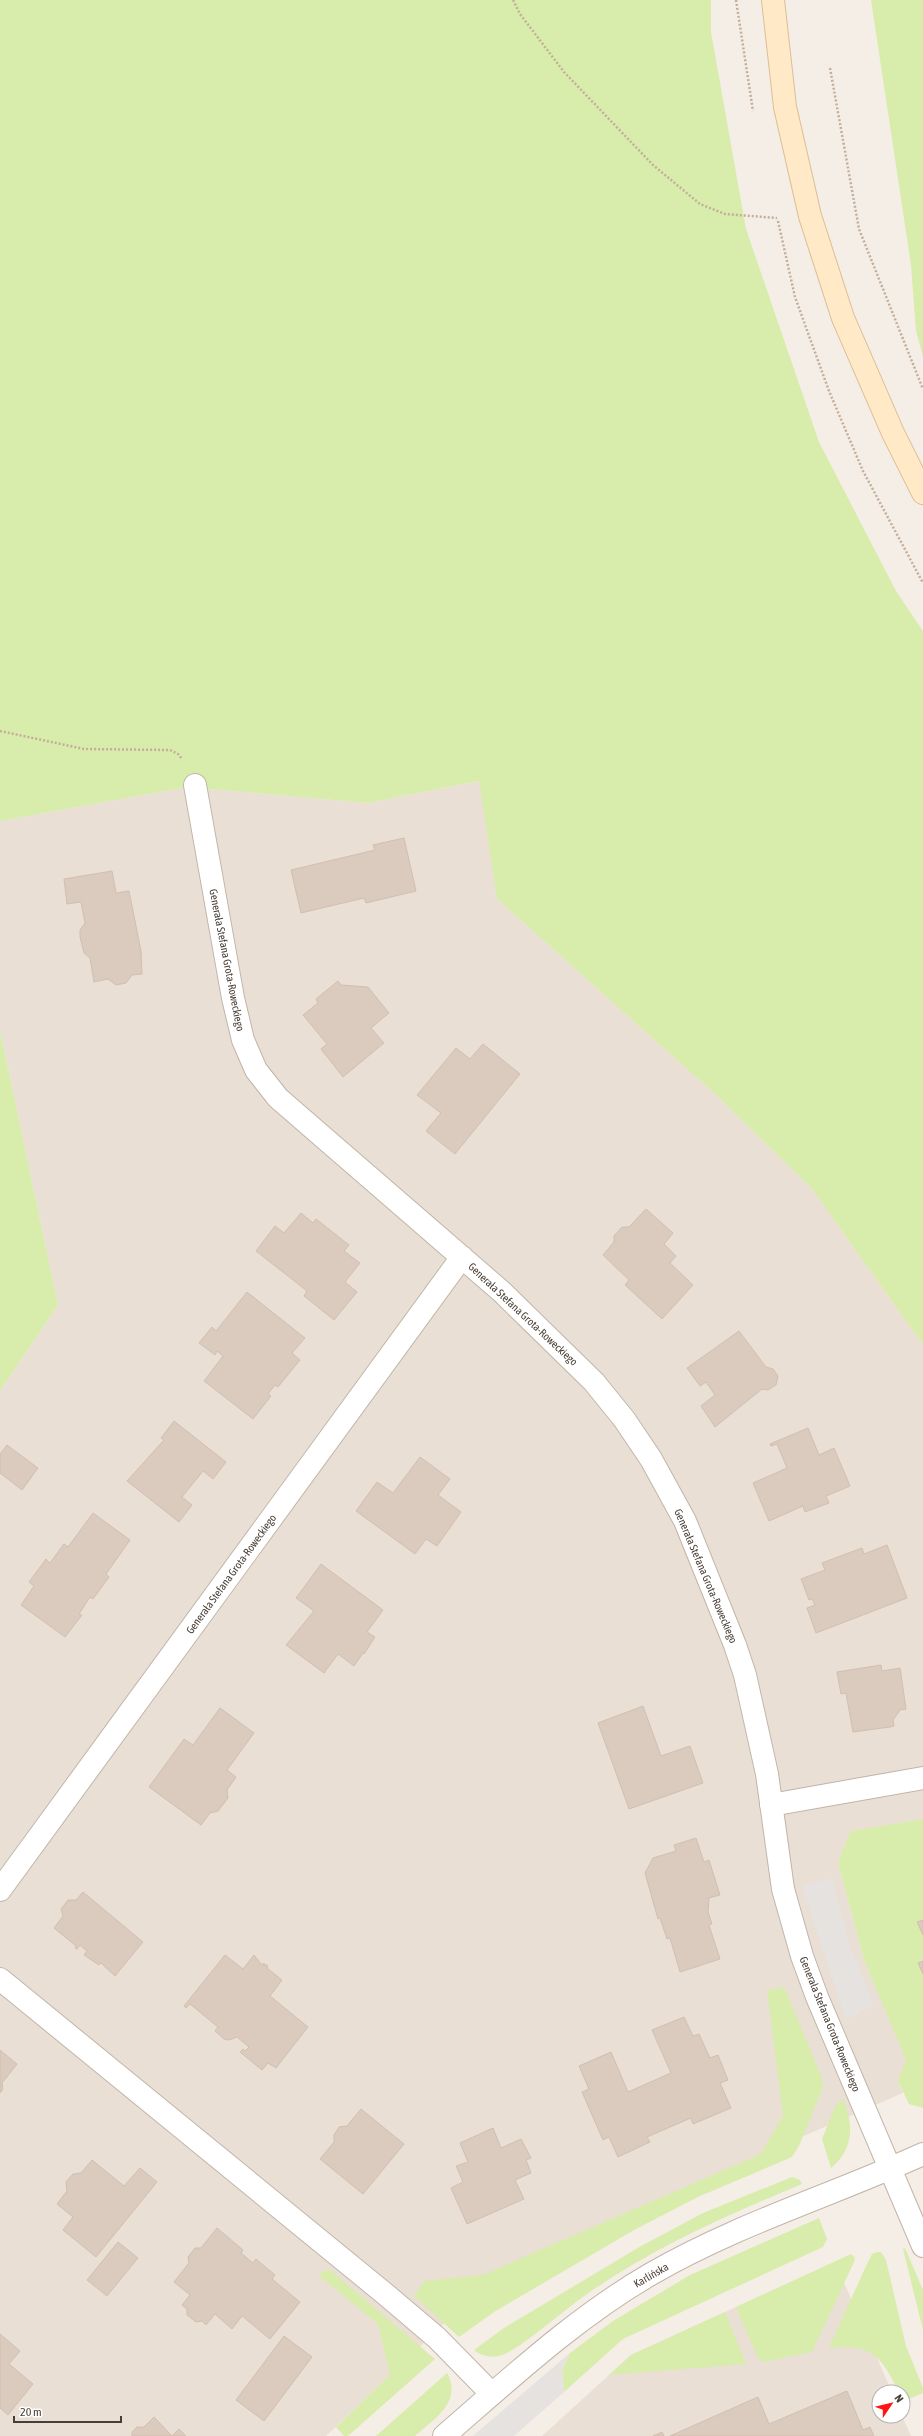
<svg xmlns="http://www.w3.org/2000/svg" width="923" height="2436" font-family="'Asap Condensed',sans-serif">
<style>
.residential{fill:#e9dfd4}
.green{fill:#d8ecac}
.parking{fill:#e5e2df}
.building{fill:#dacbbe;stroke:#d2bfae}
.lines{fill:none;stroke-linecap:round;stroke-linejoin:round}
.minor-casing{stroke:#c1b5a8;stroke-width:24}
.secondary-casing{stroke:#dbbe95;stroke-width:24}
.path{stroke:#c4ae99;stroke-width:2.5;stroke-dasharray:2 2;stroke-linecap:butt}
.minor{stroke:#fff;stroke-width:22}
.secondary{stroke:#ffe9c6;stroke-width:22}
.labels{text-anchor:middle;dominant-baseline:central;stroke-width:3;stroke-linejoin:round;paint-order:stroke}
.street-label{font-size:11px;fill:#483e35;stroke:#fff}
</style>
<rect width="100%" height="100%" fill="#f5eee7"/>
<!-- residential -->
<path class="residential" d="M480 781 497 899 716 1095 812 1189 923 1345V1819L852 1831 838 1862 864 1960 907 2060 898 2081 903 2093 610 2220 447 2321 326 2436H0V1391L58 1305 0 1030V821L187 787 368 803Z
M835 2262 892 2392H879V2416H902L911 2436H542L631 2355Z"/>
<!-- green -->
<path class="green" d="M0 0H711V32L746 229 819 442 896 591 923 631V1345L812 1189 716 1095 497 899 479 781 368 803 187 787 0 821Z
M871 0H923V357L916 331 911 265Z
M0 1030 58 1305 0 1391Z
M923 1819V2108L909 2104 898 2081 906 2060 864 1960 838 1862 851 1831Z
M780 1987 785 1989 822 2078 823 2087 799 2146 792 2157 698 2197 634 2230 494 2312 459 2337 414 2296 424 2281 483 2275 761 2154 783 2116 767 1991Z
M843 2099C854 2125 854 2149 831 2168L822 2139 836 2105Z
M792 2177 800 2180 802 2184C723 2217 645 2251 576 2302 560 2314 515 2353 499 2356 490 2358 481 2356 474 2350L504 2328 641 2246 703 2213Z
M819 2218 827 2239 823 2247 623 2339 564 2392 562 2370 570 2353 613 2321 690 2275Z
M905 2248 923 2290V2330L903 2249Z
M877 2252H881L886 2260 906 2346 923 2388V2393L904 2401 903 2392H899C881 2356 871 2343 829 2348L866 2266 872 2254Z
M851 2254 855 2258 854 2262 812 2352 763 2362 758 2358 736 2307Z
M329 2269 435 2359 348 2436H344L336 2427 390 2375 378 2324 318 2275Z
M725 2312 746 2364 609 2375 631 2355Z
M447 2373C463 2402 434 2419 415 2436H376Z"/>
<!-- parking -->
<path class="parking" d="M832 1878 849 1944 874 2005 846 2019 802 1885Z
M570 2353 562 2370 564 2392 514 2436H473Z"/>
<!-- building -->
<path class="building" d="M404 838 416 891 366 903 364 898 301 913 291 870 375 850 373 845Z
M112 871 116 893 129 891 141 951 142 974 132 975 126 983 116 985 108 979 94 982 90 958 84 953 80 937V930L85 923 81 902 67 904 64 879Z
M338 981 341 985 368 987 389 1013 371 1028 384 1043 343 1077 321 1049 327 1044 303 1015 318 1003 316 999Z
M483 1044 520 1074 455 1154 426 1131 441 1113 417 1095 456 1048 470 1059Z
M646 1209 673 1233 664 1244 676 1256 670 1263 693 1285 662 1319 625 1285 629 1280 603 1255 614 1242V1236L622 1227H629Z
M301 1213 313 1223 316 1219 349 1245 344 1251 360 1263 345 1282 357 1292 334 1320 304 1296 307 1291 256 1251 275 1226 284 1233Z
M247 1292 305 1338 292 1353 300 1360 278 1387 275 1385 268 1394 271 1396 253 1419 204 1381 223 1356 217 1351 215 1355 199 1343 212 1327 216 1331Z
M739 1331 766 1367 773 1369 778 1376 776 1385 768 1390 762 1389 715 1427 701 1406 715 1395 706 1382 700 1386 687 1368Z
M174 1421 226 1462 213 1479 203 1471 182 1497 192 1505 179 1522 127 1481 164 1440 161 1438Z
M808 1428 819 1455 834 1448 850 1486 826 1496 829 1503 805 1512 803 1506 769 1521 753 1483 787 1468 777 1444 771 1446 770 1444Z
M7 1445 38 1468 22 1490 0 1473V1454Z
M420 1457 450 1479 438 1495 461 1512 437 1546 426 1539 415 1554 356 1511 377 1482 393 1493Z
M93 1513 130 1540 106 1574 109 1577 93 1599 90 1597 79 1614 82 1615 65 1637 21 1605 34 1586 29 1582 46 1559 50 1563 64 1544 68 1547Z
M887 1545 907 1598 816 1633 807 1608 815 1605 812 1599 809 1600 801 1579 825 1570 822 1563 862 1548 864 1554Z
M321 1564 383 1610 367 1632 375 1637 364 1654 363 1653 354 1666 338 1654 324 1673 286 1645 314 1611 296 1598Z
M881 1665 882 1671 900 1668 906 1709 900 1710 893 1720 894 1726 890 1727 853 1732 846 1693 841 1694 837 1672Z
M643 1706 661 1756 690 1746 703 1783 629 1809 598 1723Z
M220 1708 254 1733 227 1770 236 1777 227 1790 228 1798 218 1811 210 1813 201 1825 149 1787 184 1739 193 1745Z
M696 1838 704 1862 709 1860 720 1895 709 1898 708 1912 712 1924 709 1925 720 1959 680 1972 670 1938 667 1939 660 1918 658 1919 645 1873 653 1858 676 1851 674 1845Z
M83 1892 143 1942 115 1976 101 1963 99 1965 84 1955 87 1951 80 1945 77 1949 75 1948 76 1946 54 1928 63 1916 61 1909 68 1900H76Z
M923 1920V1935L917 1922Z
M225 1955 243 1969 254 1955 261 1964H265L263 1965H267L268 1969 282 1980 270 1996 308 2027 276 2068 268 2063 262 2070 240 2052 243 2049 245 2051 249 2047 237 2037 229 2040 224 2039 215 2031 218 2027 190 2004 186 2008 184 2006Z
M923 1961V1974L918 1963Z
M684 2017 693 2036 699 2034 710 2058 718 2055 728 2080 720 2083 731 2108 693 2124 691 2118 647 2137 650 2142 618 2157 609 2137 603 2140 582 2092 589 2089 579 2066 611 2052 628 2092 671 2073 652 2030Z
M0 2050 17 2064 2 2083 3 2089 0 2093Z
M361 2109 404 2144 363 2194 320 2159 334 2142V2135L339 2127 347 2126Z
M493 2128 501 2148 521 2139 531 2158 526 2160 531 2173 515 2180 524 2199 467 2224 451 2188 463 2182 456 2166 468 2162 460 2143Z
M92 2160 124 2186 140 2168 157 2182 96 2257 63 2230 73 2217 57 2204 67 2191 66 2182 73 2174 81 2173Z
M217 2228 243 2250 241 2253 253 2263 256 2259 275 2275 272 2279 300 2302 270 2339 242 2316 232 2329 215 2314 206 2325 202 2321 196 2322 187 2315V2309L182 2305 190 2295 174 2282 189 2263 188 2257 195 2248H201Z
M118 2242 138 2258 107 2296 87 2280Z
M0 2334 20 2351 9 2364 33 2384 8 2415 0 2408Z
M284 2336 312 2357 264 2421 236 2400Z
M847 2391 863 2430 870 2427 874 2436H670L758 2397 769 2424Z
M154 2417 172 2436 179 2429 186 2436H132V2432L137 2427H144Z
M662 2432 664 2436H653Z"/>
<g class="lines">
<defs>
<path id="minor" d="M195 785 233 998 243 1040 256 1070 278 1098 502 1292 594 1382 624 1419 651 1459 685 1521 735 1645 745 1675 767 1774 783 1889 802 1956 817 1997 923 2246
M771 1805 923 1778
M0 1890 462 1257
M0 1979 384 2293 437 2338 492 2394
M444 2436C511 2378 575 2318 651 2274 737 2224 833 2195 923 2154"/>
<path id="secondary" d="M773 0 785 107 810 216 843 318 893 433 923 493"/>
</defs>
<!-- minor casing -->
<use href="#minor" class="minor-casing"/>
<!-- secondary casing -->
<use href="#secondary" class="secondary-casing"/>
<!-- path -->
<path class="path" d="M513 0 520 14 564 72 653 165 700 204 725 214 777 218
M736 0 753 111
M830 68 859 229 923 389
M778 221 795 297 829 391 863 471 923 583
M0 731 84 749 170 750 178 754 182 759"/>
<!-- minor -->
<use href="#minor" class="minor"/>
<!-- secondary -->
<use href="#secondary" class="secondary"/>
</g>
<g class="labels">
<!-- street labels -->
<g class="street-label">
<text transform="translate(227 960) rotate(79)">Generała Stefana Grota-Roweckiego</text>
<text transform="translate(523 1314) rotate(43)">Generała Stefana Grota-Roweckiego</text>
<text transform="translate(231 1574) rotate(-54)">Generała Stefana Grota-Roweckiego</text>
<text transform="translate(706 1576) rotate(67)">Generała Stefana Grota-Roweckiego</text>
<text transform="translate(830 2024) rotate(68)">Generała Stefana Grota-Roweckiego</text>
<text transform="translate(651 2275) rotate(-30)">Karlińska</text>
</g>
</g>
<!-- north arrow -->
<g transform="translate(891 2404) rotate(55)"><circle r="19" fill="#ffffff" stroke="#b6b2ae"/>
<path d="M0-3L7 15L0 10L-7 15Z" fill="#ff1413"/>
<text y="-6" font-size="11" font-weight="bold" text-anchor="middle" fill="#483e35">N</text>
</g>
<!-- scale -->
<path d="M14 2416v6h107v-6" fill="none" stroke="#483e35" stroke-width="2"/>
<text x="20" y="2416" font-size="12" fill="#483e35" stroke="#ffffff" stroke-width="3" paint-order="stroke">20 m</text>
</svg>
